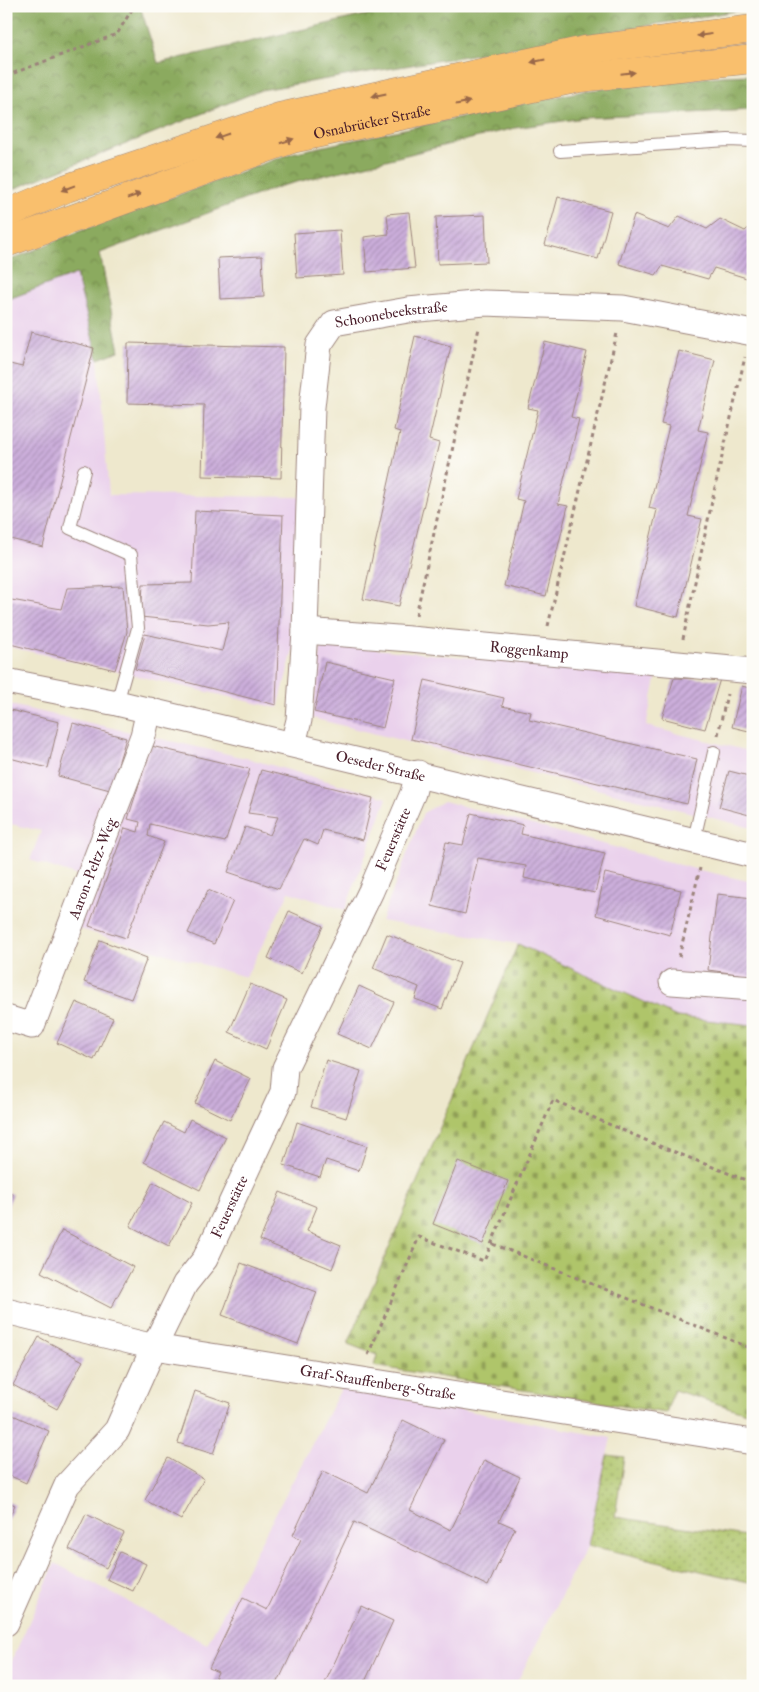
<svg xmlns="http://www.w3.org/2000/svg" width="759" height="1692" font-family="'IM FELL Double Pica',serif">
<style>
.built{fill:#ead1ec}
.grass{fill:url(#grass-dots);stroke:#7c724a}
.forest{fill:url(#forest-crowns);stroke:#6a6444}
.cemetery{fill:url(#cemetery-stones);stroke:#7c724a}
.building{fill:url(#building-hatch)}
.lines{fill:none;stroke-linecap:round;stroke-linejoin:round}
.lane-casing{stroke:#9c847c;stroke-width:14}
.street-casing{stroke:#9c847c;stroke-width:27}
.highway-casing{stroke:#9c847c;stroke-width:29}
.path{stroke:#9c847c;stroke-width:3;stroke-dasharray:4 4;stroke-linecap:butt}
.lane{stroke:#fff;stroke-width:12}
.street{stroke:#fff;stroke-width:25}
.highway{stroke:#f9bf6d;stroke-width:28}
.oneway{fill:#996749}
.labels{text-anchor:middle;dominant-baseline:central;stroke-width:4.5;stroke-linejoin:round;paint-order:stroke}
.street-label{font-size:15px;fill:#4a1f2b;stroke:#fdfcf7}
</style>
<defs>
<pattern id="grass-dots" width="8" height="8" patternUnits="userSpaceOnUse" patternTransform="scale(1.25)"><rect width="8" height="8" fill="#afc56a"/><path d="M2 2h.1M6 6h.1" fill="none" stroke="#909f57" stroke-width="1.8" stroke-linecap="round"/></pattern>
<pattern id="forest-crowns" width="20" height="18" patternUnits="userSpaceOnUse" patternTransform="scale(1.25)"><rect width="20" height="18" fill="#8baa5e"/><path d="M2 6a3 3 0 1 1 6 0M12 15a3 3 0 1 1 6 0" fill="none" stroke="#748a4e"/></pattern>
<pattern id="cemetery-stones" width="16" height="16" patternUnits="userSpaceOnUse" patternTransform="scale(1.25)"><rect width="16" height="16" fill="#afc56a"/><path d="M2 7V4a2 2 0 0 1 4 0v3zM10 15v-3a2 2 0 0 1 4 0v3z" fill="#909f57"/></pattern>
<pattern id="building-hatch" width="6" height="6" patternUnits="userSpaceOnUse" patternTransform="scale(1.25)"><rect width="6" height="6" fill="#ccafdc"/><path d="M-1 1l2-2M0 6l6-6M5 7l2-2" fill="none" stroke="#a88eb3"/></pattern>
</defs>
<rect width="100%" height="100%" fill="#fdfcf7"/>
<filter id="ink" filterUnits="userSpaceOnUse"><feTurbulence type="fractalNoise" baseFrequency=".02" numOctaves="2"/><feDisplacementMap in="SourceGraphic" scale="10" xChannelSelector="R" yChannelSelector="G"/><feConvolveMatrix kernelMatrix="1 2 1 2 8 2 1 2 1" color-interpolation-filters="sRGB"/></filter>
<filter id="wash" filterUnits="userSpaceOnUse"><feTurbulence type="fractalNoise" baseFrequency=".0096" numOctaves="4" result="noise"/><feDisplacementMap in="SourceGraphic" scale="20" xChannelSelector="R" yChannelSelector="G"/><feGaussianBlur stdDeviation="1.12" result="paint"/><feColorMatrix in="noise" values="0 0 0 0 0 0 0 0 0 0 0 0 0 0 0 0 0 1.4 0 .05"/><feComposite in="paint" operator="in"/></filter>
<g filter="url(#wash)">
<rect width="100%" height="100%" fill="#eee8cd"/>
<!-- built -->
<path class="built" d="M76 274 98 359 109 495 301 497 295 642 278 708 6 646V300Z
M321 644 657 675 646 726 753 752V828L312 718Z
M6 704 250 759 387 798 345 910 289 892 246 977 66 925 84 878 30 860 41 831 6 823Z
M444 801 695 869 753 882V1025L677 1017 518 944 381 921 423 813Z
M342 1387 611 1438 587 1545 515 1686H6V1674L55 1563 207 1644Z"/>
<!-- grass -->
<path class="grass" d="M607 1455 624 1457 615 1517 753 1537V1583L587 1545Z"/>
<!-- forest -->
<path class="forest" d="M6 6H140L158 63 404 6H753V8L261 90 6 192Z
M753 75V110L583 118 515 128 281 186 100 253 119 351 98 359 76 274 6 300V262L67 236 292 153 583 91 721 76Z"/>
<!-- cemetery -->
<path class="cemetery" d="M518 944 677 1017 753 1025V1415L674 1390 666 1413 374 1366 377 1355 348 1344Z"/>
<g id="blocks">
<!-- building -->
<path class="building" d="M558 197 611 211 598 259 545 245Z
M409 212 415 268 367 272 364 237 389 234 387 214Z
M485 215 487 262 438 264 436 217Z
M634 215 669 229 679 216 707 229 720 219 745 231 753 224V280L714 268 708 279 662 266 656 275 619 264Z
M340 230 343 275 297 278 294 233Z
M262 256 264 297 220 299 218 258Z
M31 332 94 348 43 547 6 538V363L22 367Z
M415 336 451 346 429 440 439 443 399 606 363 599 400 432 394 430Z
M545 342 587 352 571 417 579 419 558 504 568 506 546 596 504 586 524 501 516 499 538 410 528 408Z
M128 343 284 347 281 478 202 476 204 405 127 403Z
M679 351 715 360 698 430 708 432 688 516 702 519 678 617 634 606 657 510 649 508 669 426 661 424Z
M195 511 283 515 276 705 135 669 145 634 222 651 229 622 208 624 141 617 143 584 192 583Z
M123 586 127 632 115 670 6 643V599L61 609 67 588Z
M325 662 395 678 383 728 314 712Z
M674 678 720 679 705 729 662 718Z
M425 680 504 698 502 706 531 712 529 720 697 759 687 804 411 739Z
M742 686 753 689V732L732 727Z
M6 709 59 722 48 768 6 757Z
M73 723 126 738 110 790 58 776Z
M151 746 250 769 225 842 150 824 148 836 164 842 126 938 89 926 125 828 138 832 140 822 128 819Z
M261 770 373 798 363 840 323 830 318 845 304 839 279 889 228 872 245 827 270 835 278 817 248 813Z
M729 771 753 777V816L719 807Z
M471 813 523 825 521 834 605 853 595 893 524 878 526 866 478 858 465 914 432 906 446 842 463 845Z
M605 873 681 890 670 935 596 915Z
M208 890 233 901 214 944 188 933Z
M717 894 753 898V976L708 970Z
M289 911 323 926 302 973 268 958Z
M387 934 460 963 442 1009 415 999 419 987 373 968Z
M100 940 147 958 131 999 84 982Z
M250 984 287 1000 266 1049 229 1032Z
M359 986 394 1002 372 1049 337 1034Z
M76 1002 113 1018 94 1060 57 1043Z
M326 1060 361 1071 346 1118 311 1107Z
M215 1061 251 1079 230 1120 195 1103Z
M190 1119 226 1137 200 1190 144 1162 164 1122 184 1132Z
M297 1122 367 1146 359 1171 326 1160 320 1177 284 1165Z
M458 1161 508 1181 483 1244 433 1224Z
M153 1182 192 1203 169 1246 130 1226Z
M6 1192 13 1194 6 1210Z
M280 1192 317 1207 307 1231 341 1245 332 1269 260 1240Z
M62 1230 133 1267 111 1308 41 1272Z
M241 1263 317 1292 298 1344 222 1315Z
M39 1337 83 1361 57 1409 13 1385Z
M195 1391 230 1403 213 1454 178 1443Z
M6 1412 49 1431 26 1483 6 1474Z
M403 1420 444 1440 410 1510 451 1530 484 1460 520 1477 499 1521 515 1528 488 1586 354 1522 276 1686 212 1685 218 1672 209 1668 243 1598 267 1610 301 1539 293 1535 323 1471 368 1493Z
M168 1458 204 1479 181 1520 145 1500Z
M6 1501 15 1505 6 1523Z
M86 1514 124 1533 106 1568 69 1549Z
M120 1552 146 1564 133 1591 107 1579Z
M361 1606 393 1621 363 1686H326L324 1685Z"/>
</g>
</g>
<g filter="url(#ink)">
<use href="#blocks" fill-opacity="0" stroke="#9c847c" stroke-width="1"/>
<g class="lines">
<defs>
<path id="lane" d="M560 151 728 140 753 141
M84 471 70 528 131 555 138 628 117 703
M694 840 714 752"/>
<g id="street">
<path id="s1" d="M305 631 410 639 753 671"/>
<path id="s2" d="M6 681 117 703 753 855"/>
<path id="s3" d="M293 744 299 720 305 631 312 407 319 345 334 323 408 310 485 303 623 308 753 333"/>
<path d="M672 982 753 988"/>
<path id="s4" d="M6 1018 32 1026 143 736 149 710"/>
<path id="s5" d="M6 1311 154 1347 753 1442"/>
<path id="s6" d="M6 1623 67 1485 117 1430 154 1347 185 1284 205 1259 283 1092 285 1068 371 891 413 793 418 773"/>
</g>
<g id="highway">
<path d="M6 214 67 188 279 117 585 50 753 29"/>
<path id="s7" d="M6 243 292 139 580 78 753 59"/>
</g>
</defs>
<!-- lane casing -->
<use href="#lane" class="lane-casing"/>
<!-- street casing -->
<use href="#street" class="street-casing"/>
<!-- highway casing -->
<use href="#highway" class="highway-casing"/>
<!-- path -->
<path class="path" d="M6 76 117 34 134 6
M416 615 479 328
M548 626 617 333
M683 639 715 487 745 357
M718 735 727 694
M679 957 700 868
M493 1244 753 1349
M368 1355 419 1237 484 1261 553 1100 657 1145 753 1183"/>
<!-- lane -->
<use href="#lane" class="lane"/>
<!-- street -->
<use href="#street" class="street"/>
<!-- highway -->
<use href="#highway" class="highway"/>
</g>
<!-- one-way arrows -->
<defs><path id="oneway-solid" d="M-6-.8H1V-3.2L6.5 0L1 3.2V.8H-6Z" transform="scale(1.25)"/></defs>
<g class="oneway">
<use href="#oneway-solid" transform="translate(704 35) rotate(173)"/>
<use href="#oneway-solid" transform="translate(538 61) rotate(168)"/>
<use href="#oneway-solid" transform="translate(628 73) rotate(-6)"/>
<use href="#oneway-solid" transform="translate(379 95) rotate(168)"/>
<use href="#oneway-solid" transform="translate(463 103) rotate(-12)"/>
<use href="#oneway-solid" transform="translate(222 136) rotate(161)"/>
<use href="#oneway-solid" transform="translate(287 141) rotate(-18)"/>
<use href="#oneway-solid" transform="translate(68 188) rotate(159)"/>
<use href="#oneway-solid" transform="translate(134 196) rotate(-20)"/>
</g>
</g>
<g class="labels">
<!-- street labels -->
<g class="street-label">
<text stroke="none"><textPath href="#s7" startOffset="386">Osnabrücker Straße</textPath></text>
<text stroke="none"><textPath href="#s3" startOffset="485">Schoonebeekstraße</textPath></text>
<text stroke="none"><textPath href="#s1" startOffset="225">Roggenkamp</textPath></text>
<text stroke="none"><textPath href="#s2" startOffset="384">Oeseder Straße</textPath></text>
<text stroke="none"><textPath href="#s6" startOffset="880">Feuerstätte</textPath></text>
<text stroke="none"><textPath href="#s4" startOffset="196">Aaron-Peltz-Weg</textPath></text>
<text stroke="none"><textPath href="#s6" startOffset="476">Feuerstätte</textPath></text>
<text stroke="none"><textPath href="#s5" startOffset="379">Graf-Stauffenberg-Straße</textPath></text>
</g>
</g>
<!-- margin -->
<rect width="759" height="1692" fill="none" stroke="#fdfcf7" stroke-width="25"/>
</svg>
